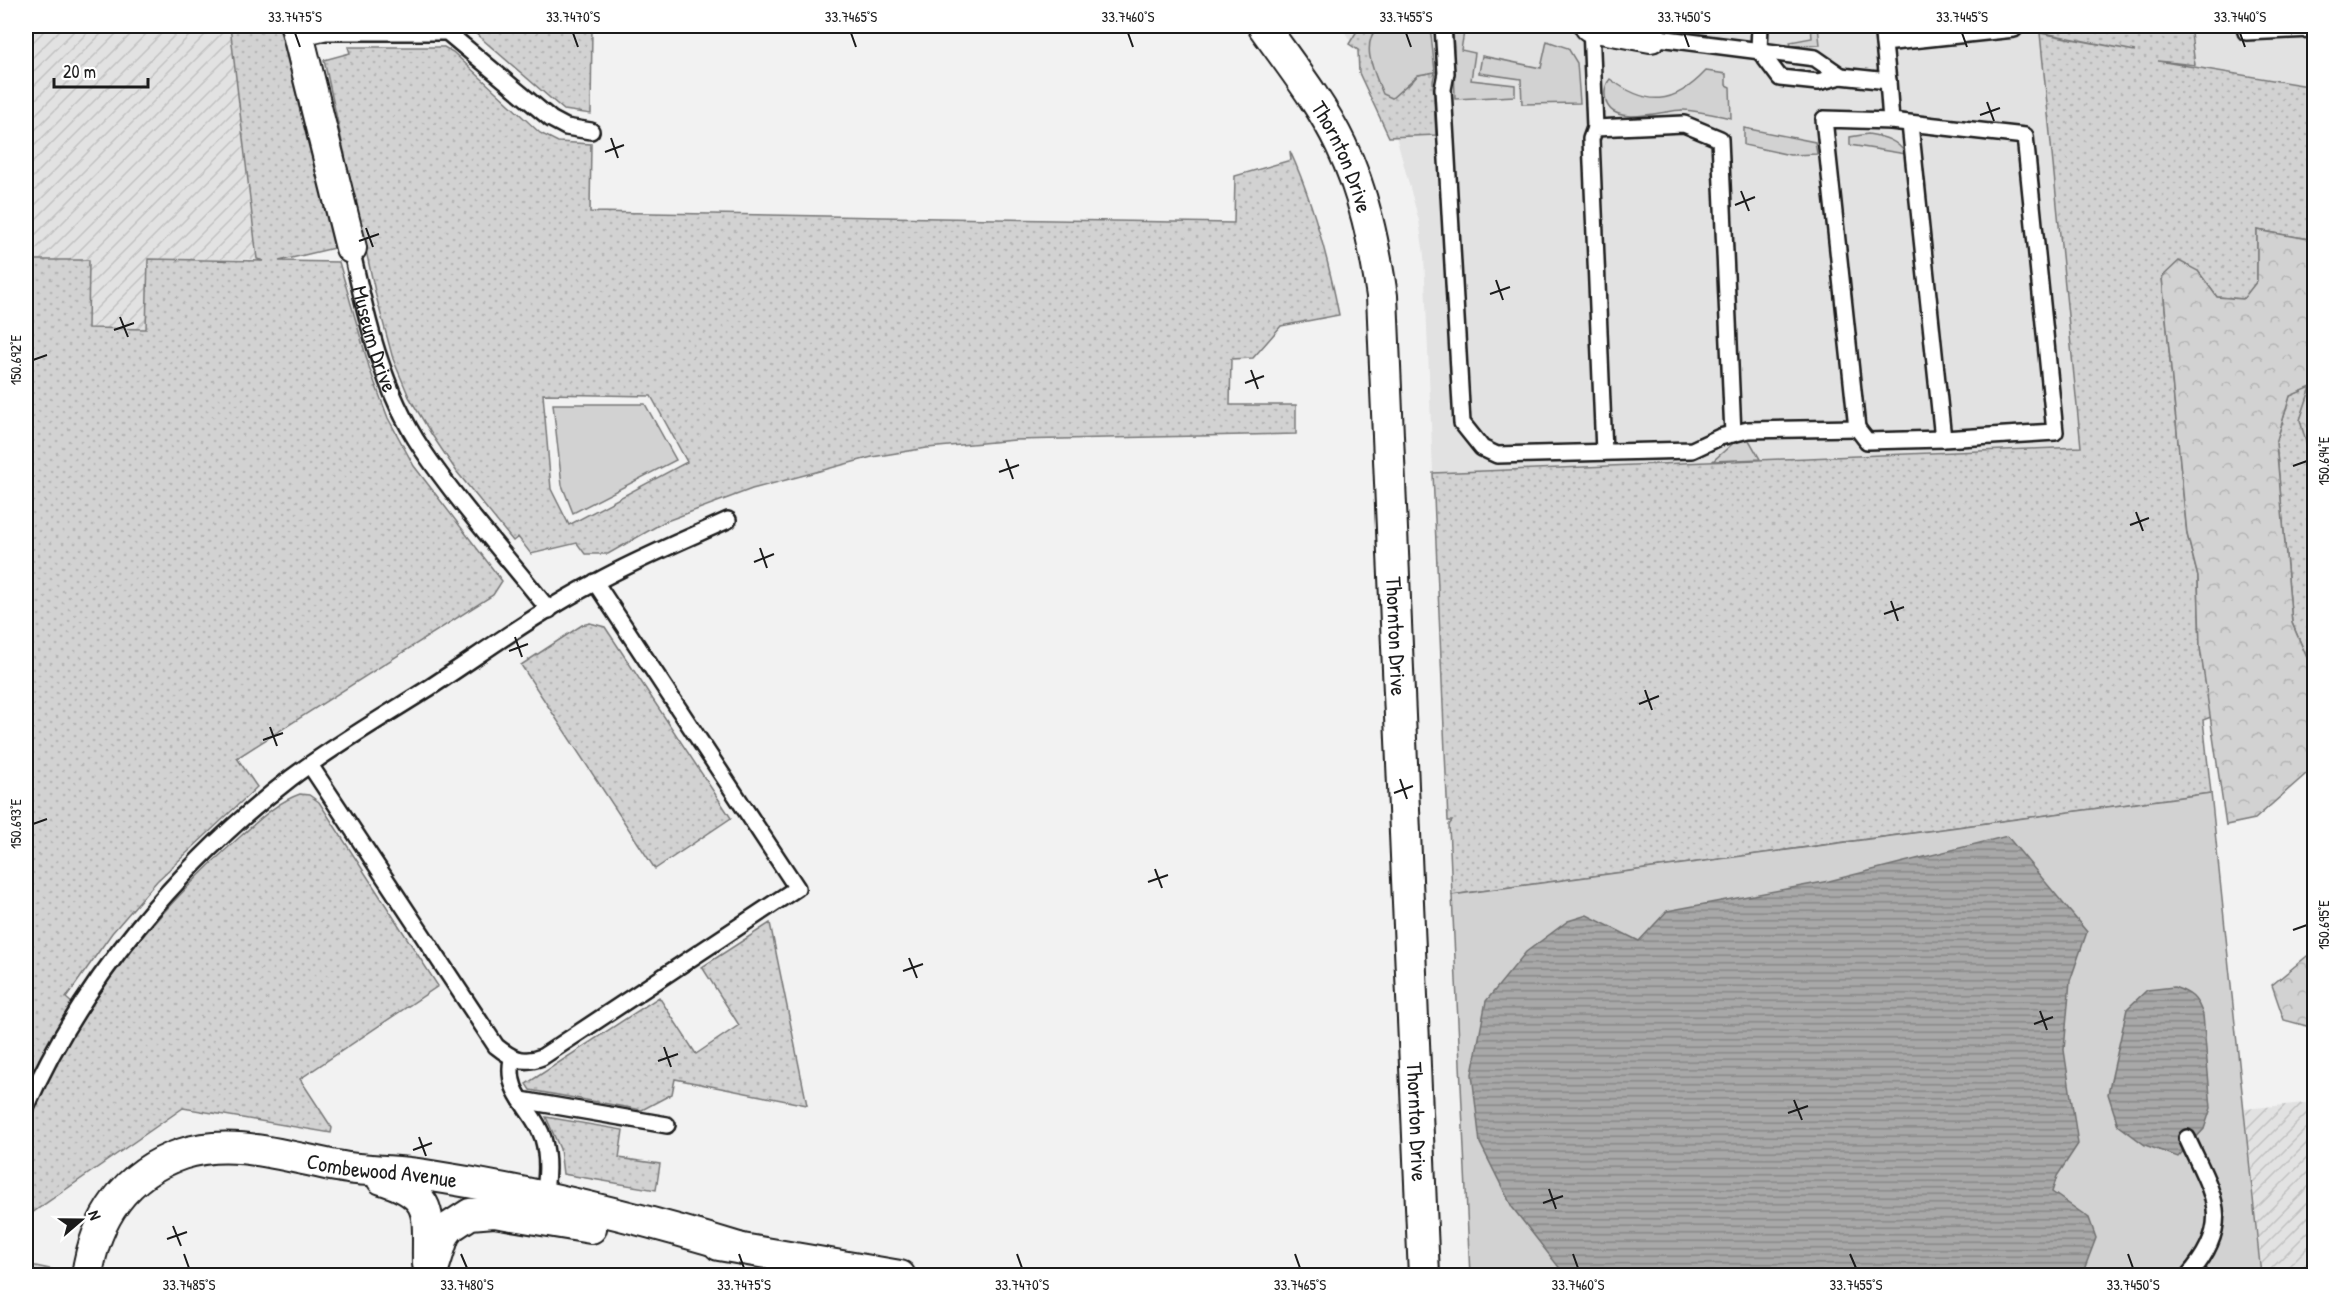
<svg xmlns="http://www.w3.org/2000/svg" width="2340" height="1301" font-family="'Patrick Hand',sans-serif">
<style>
.built{fill:#e2e2e2}
.industrial{fill:url(#industrial-furrows)}
.grass{fill:url(#grass-dots);stroke:#777;stroke-width:1.5;fill-rule:evenodd}
.forest{fill:url(#forest-crowns);stroke:#777;stroke-width:1.5}
.green{fill:#d2d2d2;stroke:#777;stroke-width:1.5}
.water{fill:url(#water-rules);stroke:#707070;stroke-width:1.5}
.lines{fill:none;stroke-linecap:round;stroke-linejoin:round}
.lane-casing{stroke:#1c1c1c;stroke-width:20}
.street-casing{stroke:#1c1c1c;stroke-width:34}
.lane{stroke:#fff;stroke-width:15}
.street{stroke:#fff;stroke-width:30}
.ticks{fill:none;stroke:#1c1c1c;stroke-width:2}
.labels{text-anchor:middle;dominant-baseline:central;stroke-width:6;stroke-linejoin:round;paint-order:stroke}
.street-label{font-size:22px;fill:#1c1c1c;stroke:#fff}
.neatline{fill:none;stroke:#1c1c1c;stroke-width:2}
.ticks-label{font-size:15px;text-anchor:middle;fill:#1c1c1c}
</style>
<defs>
<pattern id="industrial-furrows" width="10" height="10" patternUnits="userSpaceOnUse" patternTransform="scale(1.5)"><rect width="10" height="10" fill="#e2e2e2"/><path d="M-1 1l2-2M0 10L10 0M9 11l2-2" fill="none" stroke="#c1c1c1"/></pattern>
<pattern id="grass-dots" width="8" height="8" patternUnits="userSpaceOnUse" patternTransform="scale(1.5)"><rect width="8" height="8" fill="#d2d2d2"/><path d="M2 2h.1M6 6h.1" fill="none" stroke="#b4b4b4" stroke-width="1.8" stroke-linecap="round"/></pattern>
<pattern id="forest-crowns" width="20" height="18" patternUnits="userSpaceOnUse" patternTransform="scale(1.5)"><rect width="20" height="18" fill="#d2d2d2"/><path d="M2 6a3 3 0 1 1 6 0M12 15a3 3 0 1 1 6 0" fill="none" stroke="#b4b4b4"/></pattern>
<pattern id="water-rules" width="6" height="5" patternUnits="userSpaceOnUse" patternTransform="scale(1.5)"><rect width="6" height="5" fill="#a8a8a8"/><path d="M0 2.5h6" fill="none" stroke="#888"/></pattern>
</defs>
<rect width="100%" height="100%" fill="#f2f2f2"/>
<filter id="ink" filterUnits="userSpaceOnUse"><feTurbulence type="fractalNoise" baseFrequency=".0167" numOctaves="2"/><feDisplacementMap in="SourceGraphic" scale="12" xChannelSelector="R" yChannelSelector="G"/><feConvolveMatrix kernelMatrix="1 2 1 2 8 2 1 2 1" color-interpolation-filters="sRGB"/></filter>
<g filter="url(#ink)">
<!-- built -->
<path class="built" d="M1341 26H2314V87L2135 57 2040 34 2081 447 1433 473 1424 255 1419 221 1394 129 1362 60Z"/>
<!-- industrial -->
<path class="industrial" d="M26 26H230L257 259H149L146 329 88 328 89 260H26Z
M2314 1102V1275H2262L2245 1109Z"/>
<!-- grass -->
<path class="grass" d="M230 26H279L334 248 279 261 339 262 370 370 388 418 414 466 502 581 493 595 237 758 257 787 157 881 112 933 66 998 73 1004 26 1083V260H89L88 328 146 329 148 259 264 261 257 259Z
M467 26H592L591 114 564 110Z
M1360 26H1378L1376 27 1408 86 1418 75 1435 72 1433 81 1436 135 1389 137 1359 73 1358 50 1349 44Z
M2038 26H2190L2195 65 2158 61 2314 87V240L2257 230V281L2244 299 2217 297 2198 271 2162 277 2187 534 2198 577 2200 647 2211 717 2203 720 2211 793 1452 895 1449 825 1452 821H1448L1433 473 2081 447 2040 33 2135 51 2039 32Z
M348 47H444L453 52 540 133 558 142 591 144 590 212 1234 223 1235 176 1291 160 1290 151C1314 204 1328 258 1339 315L1281 326 1253 358 1231 359 1230 405H1296V434L1015 440 927 448 872 457 752 489 664 522 608 554H585L577 543 531 554 518 537 513 541 457 472 432 435 409 397 393 359 376 296 324 60 350 53ZM543 394 651 396 687 462 569 525 551 489Z
M2311 386 2310 453 2314 472V674L2292 623 2276 443 2290 396Z
M590 623 605 627 611 636 731 818 655 869 521 665 582 625Z
M300 794 309 795 319 802 438 986 300 1079 332 1128 331 1133 183 1108 26 1217C25 1198 21 1141 27 1126 63 1022 159 908 241 836 259 820 277 802 300 794Z
M770 923 807 1105 675 1079 672 1094 642 1110 530 1090 526 1084 659 997 696 1054 739 1025 702 967Z
M546 1117 623 1130 619 1158 660 1164 656 1190 563 1174 560 1149Z
M26 1264 60 1271V1275H26Z"/>
<!-- forest -->
<path class="forest" d="M2257 230 2314 240V472L2300 420 2311 387 2290 396 2276 443 2292 623 2314 674V767L2255 819 2226 825 2200 647 2198 577 2187 534 2162 277 2179 261 2198 271 2217 297 2243 299 2257 281Z
M2307 956 2314 959V1028L2284 1020 2272 985Z"/>
<!-- green -->
<path class="green" d="M1378 26H1430L1435 72 1418 75 1392 98 1383 94C1374 72 1360 46 1378 26Z
M1453 26H1465L1461 50 1475 53 1471 80 1515 85V96L1455 99Z
M1811 26H1818L1820 45 1791 46 1790 42 1812 38Z
M1547 41 1568 48 1577 63 1580 103 1522 104 1521 79 1479 73 1482 56 1541 68Z
M1706 71 1726 74V85L1730 87 1731 118C1716 115 1700 111 1684 110 1666 109 1613 129 1606 101 1604 93 1604 86 1610 79 1647 106 1673 106 1706 71Z
M1744 128 1815 142 1817 154 1790 155 1744 145Z
M1868 134C1885 137 1897 140 1906 154L1850 145V137Z
M553 404H645L676 460 573 513 562 485Z
M1739 438 1749 440 1760 459 1713 461Z
M2211 793 2261 1275H1470L1452 895Z"/>
<!-- water -->
<path class="water" d="M2007 836 2087 932 2070 981 2064 1050 2078 1144 2057 1176 2052 1192 2089 1218 2096 1238 2082 1275 1574 1276 1561 1270 1512 1207 1480 1143 1472 1074 1486 1001 1526 952 1568 921 1587 915 1639 941 1667 911 1829 881Z
M2174 987C2191 993 2197 997 2203 1015L2211 1108 2204 1129 2178 1157 2145 1145 2118 1125 2108 1094 2127 1009 2147 990Z"/>
<g class="lines">
<defs>
<g id="lane">
<path d="M1443 26 1446 73 1443 89 1462 423 1482 448 1497 455 1692 450 1720 437 1748 430 1857 428 1824 119 1891 121"/>
<path d="M1591 26 1595 128"/>
<path d="M1760 26 1759 50 1780 78 1818 82 1841 76 1888 81 1882 26"/>
<path d="M2245 26 2246 32 2314 29"/>
<path d="M1651 37 1815 58 1841 76"/>
<path d="M299 38 326 32H447L551 119 566 127 591 131"/>
<path d="M1884 43 2014 29V26"/>
<path d="M1888 81 1891 121 2025 136 2055 432 1943 439 1910 124"/>
<path id="s1" d="M351 248C366 317 382 390 422 449 459 504 508 558 549 610"/>
<path d="M1857 428 1867 441 1943 439"/>
<path d="M1604 452 1591 139 1595 128 1684 124 1720 139 1733 434"/>
<path d="M310 765 496 1046C511 1058 522 1065 542 1057L797 888 595 582"/>
<path d="M512 1059C505 1096 533 1107 543 1138 549 1159 547 1178 544 1198"/>
<path d="M521 1100 667 1125"/>
<path d="M26 1108C80 982 183 861 291 778 335 745 383 717 429 688 484 652 538 612 596 582 638 559 684 540 728 520"/>
<path d="M2187 1138C2213 1195 2235 1222 2188 1276"/>
</g>
<g id="street">
<path d="M296 26 351 248"/>
<path id="s2" d="M1263 26C1290 64 1321 103 1341 145 1364 193 1374 243 1382 296L1424 1276"/>
<path d="M1590 26 1651 37"/>
<path d="M382 1179C436 1196 427 1214 428 1264"/>
<path d="M719 1245 900 1276"/>
<path id="s3" d="M87 1276C95 1218 126 1173 182 1154 236 1136 294 1160 348 1168 373 1171 399 1171 425 1175 531 1191 637 1217 739 1248"/>
<path d="M431 1276 444 1235 450 1227 470 1214 494 1212 591 1228"/>
</g>
</defs>
<!-- lane casing -->
<use href="#lane" class="lane-casing"/>
<!-- street casing -->
<use href="#street" class="street-casing"/>
<!-- lane -->
<use href="#lane" class="lane"/>
<!-- street -->
<use href="#street" class="street"/>
</g>
</g>
<!-- ticks -->
<path class="ticks" d="M295 33 300 47M573 33 578 47M851 33 856 47M1128 33 1133 47M1406 33 1411 47M1684 33 1689 47M1962 33 1967 47M2240 33 2245 47M1987 102 1994 121M1980 115 2000 108M611 138 618 158M605 152 624 145M1741 191 1749 211M1735 205 1755 197M366 228 373 247M359 241 379 234M1496 280 1503 300M1490 294 1510 287M120 317 128 337M114 330 134 323M33 360 47 355M1251 370 1258 389M1245 383 1264 376M1006 459 1013 479M2293 466 2307 461M999 472 1019 465M2136 512 2143 531M2130 525 2149 518M760 548 767 568M754 562 774 554M1891 601 1898 621M1884 614 1904 607M515 637 522 657M509 651 528 644M1645 690 1652 710M1639 704 1659 696M270 727 277 746M263 740 283 733M1400 779 1407 799M1394 793 1413 786M33 824 47 819M1155 869 1162 888M1148 882 1168 875M2293 930 2307 925M909 958 917 978M903 971 923 964M2040 1011 2047 1030M2034 1024 2053 1017M664 1047 671 1067M658 1061 678 1054M1794 1100 1802 1120M1788 1113 1808 1106M419 1137 426 1156M413 1150 432 1143M1549 1189 1556 1209M1543 1203 1563 1196M173 1226 181 1246M167 1239 187 1232M184 1254 189 1268M461 1254 467 1268M739 1254 744 1268M1017 1254 1022 1268M1295 1254 1300 1268M1573 1254 1578 1268M1850 1254 1856 1268M2128 1254 2133 1268"/>
<g class="labels">
<!-- street labels -->
<g class="street-label">
<text stroke="none"><textPath href="#s2" startOffset="154">Thornton Drive</textPath></text>
<text stroke="none"><textPath href="#s1" startOffset="94">Museum Drive</textPath></text>
<text stroke="none"><textPath href="#s2" startOffset="640">Thornton Drive</textPath></text>
<text stroke="none"><textPath href="#s2" startOffset="1126">Thornton Drive</textPath></text>
<text stroke="none"><textPath href="#s3" startOffset="366">Combewood Avenue</textPath></text>
</g>
</g>
<!-- margin -->
<rect width="2340" height="1301" fill="none" stroke="#fff" stroke-width="66"/>
<!-- north arrow -->
<g transform="translate(81 1220) rotate(70)" stroke="#ffffff" stroke-width="4.5" paint-order="stroke">
<path d="M0-4.5L10 22L0 15L-10 22Z" fill="#1c1c1c"/>
<text y="-9" font-size="16" font-weight="bold" text-anchor="middle" fill="#1c1c1c">N</text>
</g>
<!-- scale -->
<path d="M54 78v9h94v-9" fill="none" stroke="#1c1c1c" stroke-width="3"/>
<text x="63" y="78" font-size="18" fill="#1c1c1c" stroke="#ffffff" stroke-width="4.5" paint-order="stroke">20 m</text>
<rect x="33" y="33" width="2274" height="1235" class="neatline"/>
<g class="ticks-label">
<text x="295" y="22">33.7475°S</text>
<text x="573" y="22">33.7470°S</text>
<text x="851" y="22">33.7465°S</text>
<text x="1128" y="22">33.7460°S</text>
<text x="1406" y="22">33.7455°S</text>
<text x="1684" y="22">33.7450°S</text>
<text x="1962" y="22">33.7445°S</text>
<text x="2240" y="22">33.7440°S</text>
<text transform="translate(16 360) rotate(-90)" y="5">150.692°E</text>
<text transform="translate(2324 461) rotate(-90)" y="5">150.694°E</text>
<text transform="translate(16 824) rotate(-90)" y="5">150.693°E</text>
<text transform="translate(2324 925) rotate(-90)" y="5">150.695°E</text>
<text x="189" y="1290">33.7485°S</text>
<text x="467" y="1290">33.7480°S</text>
<text x="744" y="1290">33.7475°S</text>
<text x="1022" y="1290">33.7470°S</text>
<text x="1300" y="1290">33.7465°S</text>
<text x="1578" y="1290">33.7460°S</text>
<text x="1856" y="1290">33.7455°S</text>
<text x="2133" y="1290">33.7450°S</text>
</g>
</svg>
